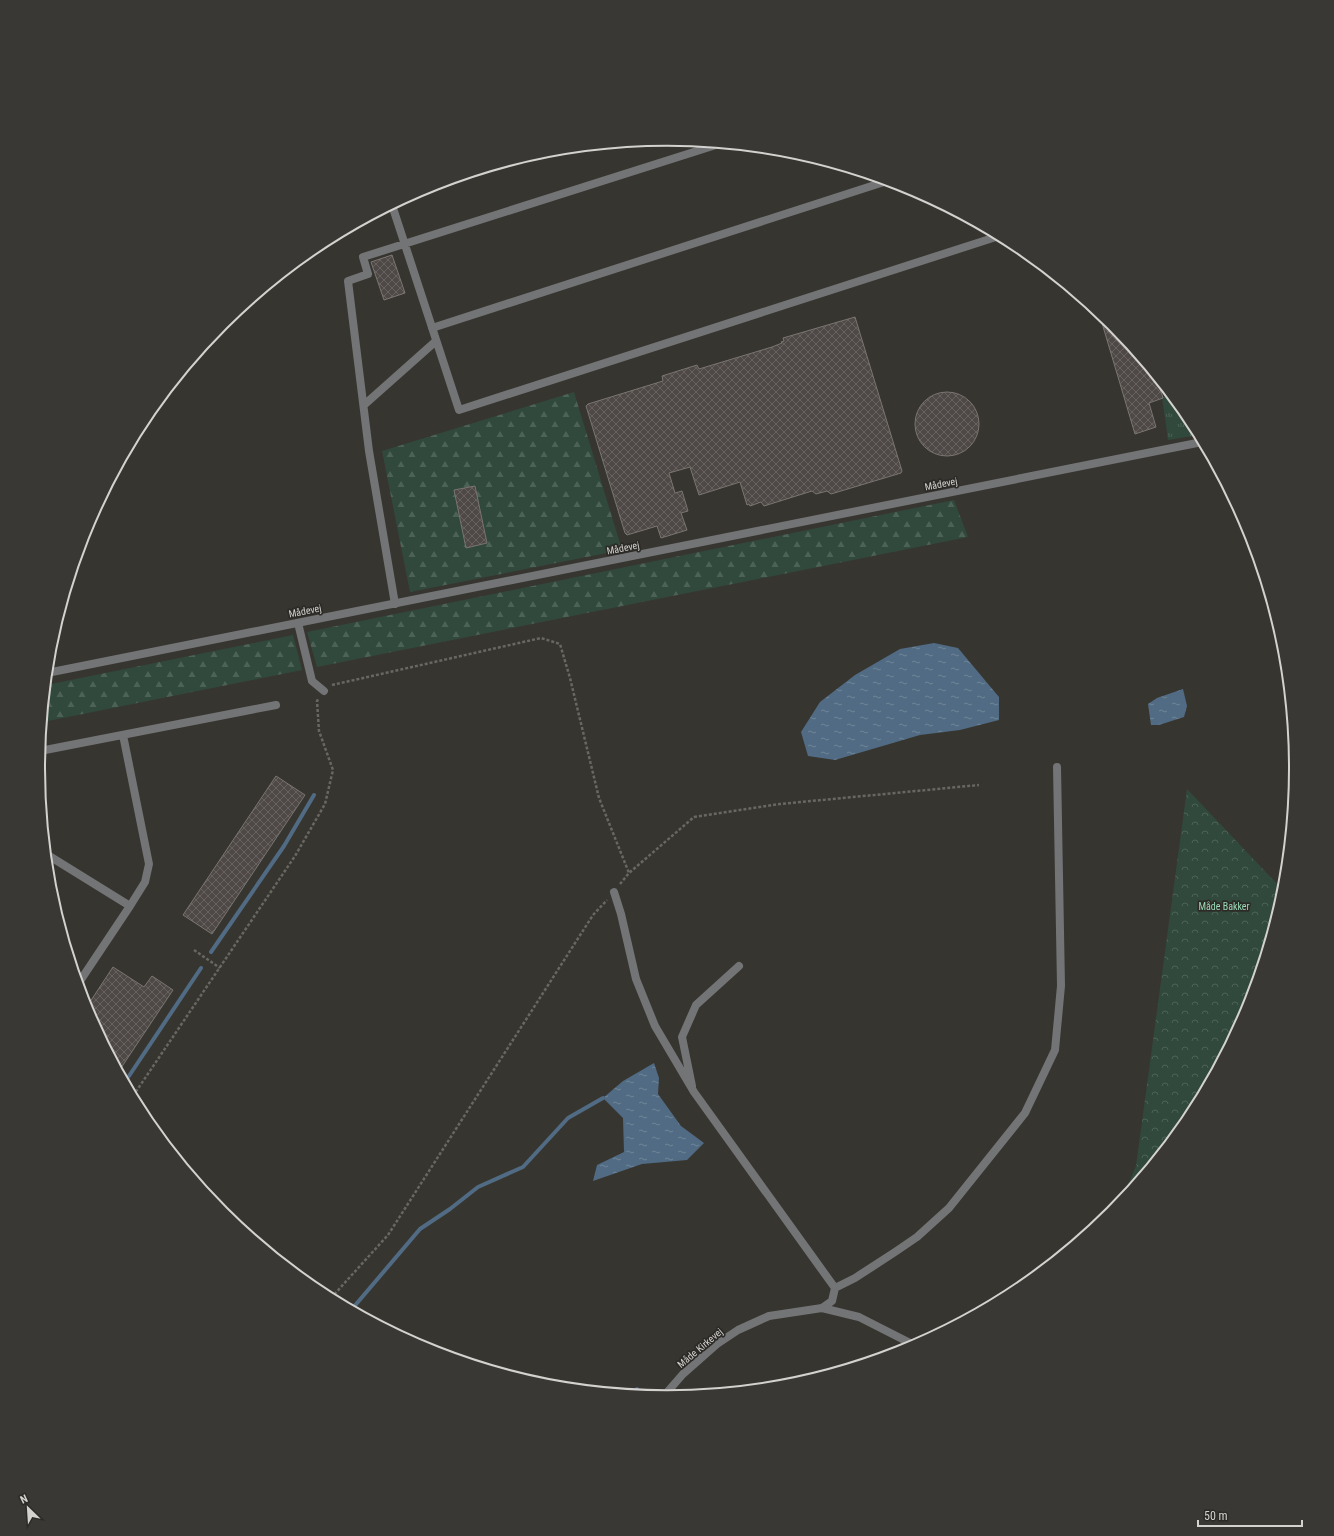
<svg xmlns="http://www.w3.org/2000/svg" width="1334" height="1536" font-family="'Roboto Condensed',sans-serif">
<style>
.grass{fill:url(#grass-tufts)}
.forest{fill:url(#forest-firs)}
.park{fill:url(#park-crowns)}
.water{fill:url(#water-ripples)}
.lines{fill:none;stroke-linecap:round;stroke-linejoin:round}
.stream{stroke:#506b83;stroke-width:4}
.building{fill:url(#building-cross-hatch);stroke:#7a7571}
.path{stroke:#686762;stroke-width:2.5;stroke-dasharray:3 2;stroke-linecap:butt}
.lane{stroke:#737476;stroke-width:8}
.street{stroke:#737476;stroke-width:8}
.labels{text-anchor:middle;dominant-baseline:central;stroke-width:3.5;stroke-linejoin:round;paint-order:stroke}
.street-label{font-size:10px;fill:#d3d2cf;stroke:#2d2b27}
.park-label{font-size:10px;fill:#99d9b7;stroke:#2d2b27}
.rim{fill:none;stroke:#d3d2cf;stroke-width:2}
</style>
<defs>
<pattern id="grass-tufts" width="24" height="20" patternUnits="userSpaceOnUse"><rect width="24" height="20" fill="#30493c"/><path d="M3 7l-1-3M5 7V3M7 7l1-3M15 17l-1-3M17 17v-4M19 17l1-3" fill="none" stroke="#4d6257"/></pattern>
<pattern id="forest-firs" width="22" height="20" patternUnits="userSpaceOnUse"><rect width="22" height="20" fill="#30493c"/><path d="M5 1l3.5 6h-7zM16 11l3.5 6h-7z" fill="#4d6257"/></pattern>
<pattern id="park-crowns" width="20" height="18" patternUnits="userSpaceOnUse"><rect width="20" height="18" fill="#30493c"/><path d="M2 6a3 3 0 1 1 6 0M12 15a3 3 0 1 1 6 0" fill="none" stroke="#4d6257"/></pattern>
<pattern id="water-ripples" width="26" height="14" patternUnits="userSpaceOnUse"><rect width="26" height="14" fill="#506b83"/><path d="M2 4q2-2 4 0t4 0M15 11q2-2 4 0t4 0" fill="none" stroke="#708699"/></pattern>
<pattern id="building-cross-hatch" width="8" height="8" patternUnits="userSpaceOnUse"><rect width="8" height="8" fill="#4e4946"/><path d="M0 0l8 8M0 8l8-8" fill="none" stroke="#676260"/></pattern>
</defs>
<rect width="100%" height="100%" fill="#373530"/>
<!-- grass -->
<path class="grass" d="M1171 395 1190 419 1199 435 1168 440 1162 397Z"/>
<!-- forest -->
<path class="forest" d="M574 392 622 550 410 592 382 451Z
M954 500 968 537 317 667 307 632Z
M293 635 302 670 43 722 46 685Z"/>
<!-- park -->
<path class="park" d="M1187 789 1284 891 1248 1009 1190 1118 1121 1201 1136 1166Z"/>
<!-- water -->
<path class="water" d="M934 643 958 648 999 697V720L960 730 920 735 835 760 808 756 801 732 820 702 855 675 900 649Z
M1183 689 1187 706 1184 717 1159 725H1151L1148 704 1157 698Z
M654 1063 659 1078 658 1094 681 1126 704 1143 687 1160 642 1164 593 1181 597 1165 624 1152 623 1118 603 1098 623 1081Z"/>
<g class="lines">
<!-- stream -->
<path class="stream" d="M211 952 284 846 314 795
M125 1082 201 968
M352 1309 420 1229 450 1209 478 1187 523 1167 568 1118 603 1098
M633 1394 637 1389"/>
</g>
<!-- building -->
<path class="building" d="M392 255 405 293 384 300 371 262Z
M1099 313 1112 323 1157 379 1163 398 1149 403 1156 427 1135 434Z
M855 317 902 471 901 473 831 494 827 491 816 494 812 491 764 506 761 502 750 506 749 504 747 505 740 482 699 495 690 467 669 473 675 493 682 491 688 511 681 513 687 530 661 538 657 526 627 535 625 533 586 406 588 404 663 381 662 376 697 365 699 369 772 347 782 343 781 342 784 341 783 338Z
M915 424a32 32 0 1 1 64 0a32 32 0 1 1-64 0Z
M475 486 487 543 466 548 454 490Z
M276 776 305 795 212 934 183 915Z
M113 967 144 987 152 976 173 990 119 1071 86 1008Z"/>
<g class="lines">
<!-- path -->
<path class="path" d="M332 685 541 638 560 644 570 678 599 798 629 873
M620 884 629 873 694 817 780 804 979 785
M194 950 220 968
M133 1096 295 856 325 804 333 770 319 731 317 701 319 698
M331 1298 388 1235 593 915 607 900"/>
<!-- lane -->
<path class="lane" d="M392 205 459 410 999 236
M432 328 887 181
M364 405 436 341
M395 604 369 451 348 281 368 274 363 257 719 144
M298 623 312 681 324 691
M123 735 149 864 145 882 130 906
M40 751 276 705
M46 854 130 906 78 984
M614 892 621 914 636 979 655 1026 694 1092 835 1288 855 1278 895 1252 917 1237 949 1208 1025 1113 1055 1050 1061 986 1057 767
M692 1086 682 1037 696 1005 739 966
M822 1308 832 1301 835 1288"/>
<!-- street -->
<path class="street" d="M47 673 1202 442
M663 1397 683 1374 717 1344 738 1330 769 1316 822 1308 859 1317 914 1345"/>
</g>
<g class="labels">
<!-- street labels -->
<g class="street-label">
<text transform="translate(941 484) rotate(-11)">Mådevej</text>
<text transform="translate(623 548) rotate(-11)">Mådevej</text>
<text transform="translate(305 611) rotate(-11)">Mådevej</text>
<text transform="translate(700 1348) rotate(-40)">Måde Kirkevej</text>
</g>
<!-- park labels -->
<g class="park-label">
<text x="1224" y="906">Måde Bakker</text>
</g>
</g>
<!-- crop -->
<path d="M0 0H1334V1536H0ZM45 768a622 622 0 1 1 1244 0a622 622 0 1 1-1244 0Z" fill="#3a3834" fill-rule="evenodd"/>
<path class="rim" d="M45 768a622 622 0 1 1 1244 0a622 622 0 1 1-1244 0Z"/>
<!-- north arrow -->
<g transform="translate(28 1508) rotate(335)" stroke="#2d2b27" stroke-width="3" paint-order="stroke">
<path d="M0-3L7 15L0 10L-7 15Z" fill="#d3d2cf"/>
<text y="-6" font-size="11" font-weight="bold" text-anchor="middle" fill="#d3d2cf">N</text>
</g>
<!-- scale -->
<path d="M1198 1520v6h104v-6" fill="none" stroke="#d3d2cf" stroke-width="2"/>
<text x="1204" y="1520" font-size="12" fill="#d3d2cf" stroke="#2d2b27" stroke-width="3" paint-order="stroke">50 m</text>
</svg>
